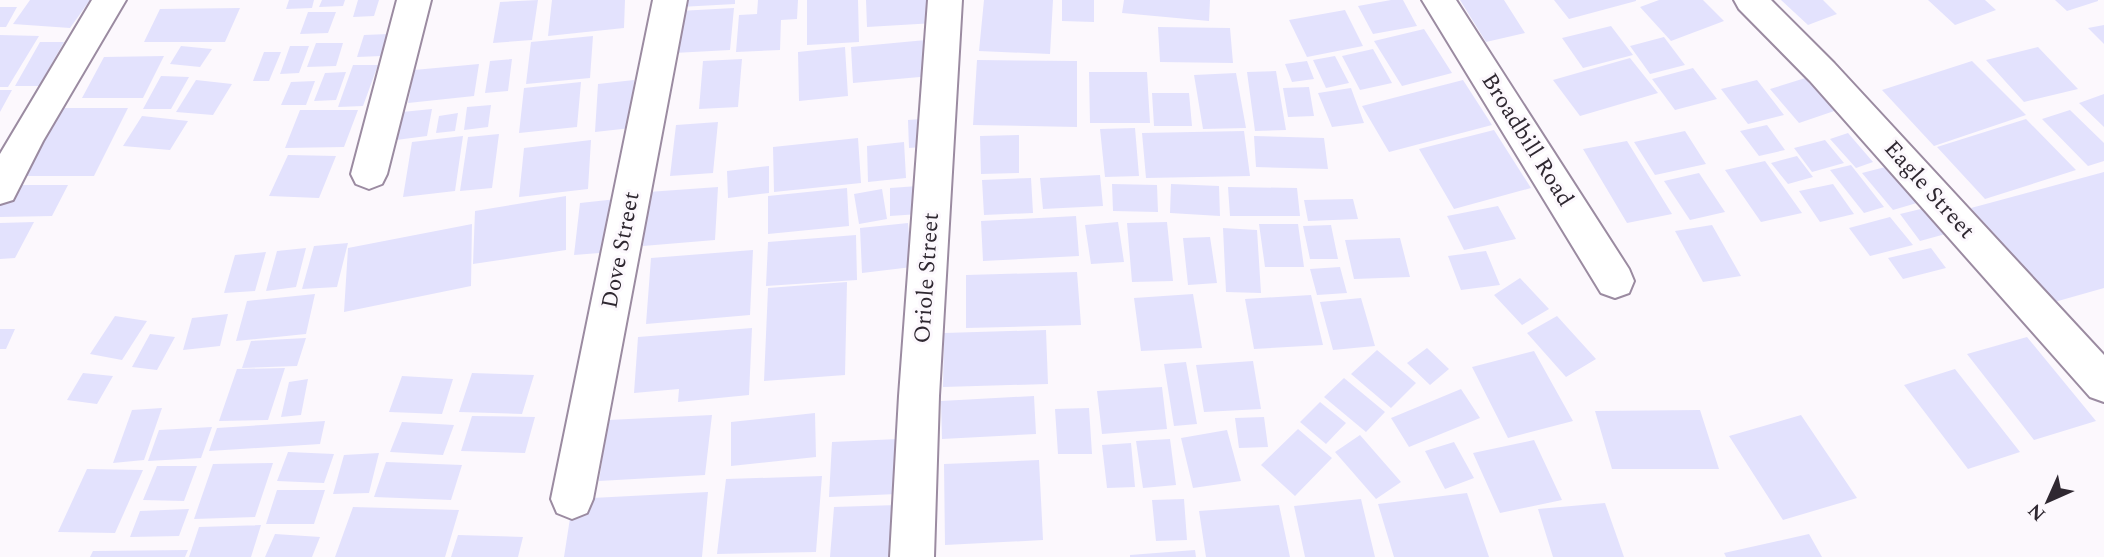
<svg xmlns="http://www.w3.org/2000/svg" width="2104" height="557" font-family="Spectral,serif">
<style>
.building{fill:#e3e2fd}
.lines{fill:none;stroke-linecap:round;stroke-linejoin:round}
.minor-casing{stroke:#9b8ba1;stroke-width:4}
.minor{fill:#fff;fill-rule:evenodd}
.labels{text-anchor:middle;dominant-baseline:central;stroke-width:6;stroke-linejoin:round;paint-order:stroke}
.street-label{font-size:23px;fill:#2f2831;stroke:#fcf8fd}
</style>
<rect width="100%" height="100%" fill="#fcf8fd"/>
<!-- building -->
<path class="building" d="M30 0H90L70 28 13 24Z
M289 0H314L312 8 286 9Z
M322 0H345L343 6 319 7Z
M358 0H379L374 16 353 17Z
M538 0 532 40 493 43 500 2Z
M552 0H625L624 28 548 36Z
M681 0H735V4L680 7Z
M758 0H798L797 19 781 20 780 50 736 52 739 15 757 14Z
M807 0H858L859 42 807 45Z
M866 0H933L935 23 867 27Z
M984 0H1053L1050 54 979 51Z
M1062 0H1094V22L1062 21Z
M1124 0H1210L1209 21 1122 13Z
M1391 0H1403L1417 26 1373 34 1358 6Z
M1460 0H1504L1525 33 1486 42Z
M1554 0H1636V1L1569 19Z
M1659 0H1703L1724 21 1671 41 1640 7Z
M1781 0H1823L1837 14 1808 25Z
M1928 0H1985L1996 10 1955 25Z
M2055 0H2098V1L2067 11Z
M0 7H17L6 27H0Z
M240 8 225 42H144L160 9Z
M734 8 730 50 674 53 679 11Z
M1345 10 1363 46 1307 57 1289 20Z
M308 12H336L328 33 300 34Z
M2104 25V44L2088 28Z
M1611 26 1633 55 1583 68 1562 38Z
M1158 27 1230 28 1233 63 1160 62Z
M1424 29 1452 73 1402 86 1374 41Z
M388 34 381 56 357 57 364 35Z
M0 35 39 36 8 87H0Z
M593 36 590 78 526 84 531 42Z
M1664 37 1685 65 1650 74 1630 46Z
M926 40 931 76 853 83 851 47Z
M40 42H64L39 86H15Z
M316 43H343L336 66 307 67Z
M181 46 212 49 200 67 170 64Z
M290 46H309L299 73 280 74Z
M845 47 848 96 799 101 798 52Z
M2038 47 2078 89 2024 102 1986 60Z
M1373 49 1392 83 1360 90 1342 56Z
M264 52H281L269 81H253Z
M164 56 143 98H82L104 57Z
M1335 56 1349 83 1326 88 1313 60Z
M1630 58 1658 93 1580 116 1553 80Z
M512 59 508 91 485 93 490 61Z
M742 59 738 107 699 109 703 61Z
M977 60 1077 61V127L973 125Z
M1307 61 1314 79 1292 82 1285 64Z
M1972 61 2026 115 1934 146 1882 90Z
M479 64 474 96 408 103 414 70Z
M353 65H378L363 106 338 107Z
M1693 68 1717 99 1675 110 1652 79Z
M1276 71 1286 130 1255 131 1247 72Z
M346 72 336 100 314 101 325 73Z
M1089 72H1147L1150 123H1090Z
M1236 73 1246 128 1203 129 1194 75Z
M1815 75 1846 107 1799 123 1770 89Z
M161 76 189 77 171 109H143Z
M196 80 232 84 213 115 176 112Z
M634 80 631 128 595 132 598 84Z
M1463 80 1492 125 1389 152 1362 106Z
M1757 80 1784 115 1748 124 1721 89Z
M315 81 306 105H281L291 82Z
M581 82 577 127 519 133 524 88Z
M1309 87 1314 116 1288 117 1283 88Z
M1351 88 1364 123 1332 127 1318 93Z
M0 90H12L0 112Z
M1152 93H1189L1192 126H1154Z
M2104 94V127L2079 103Z
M491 105 488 127 464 130 467 107Z
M48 108H128L94 176H11Z
M432 109 427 136 396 140 402 112Z
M300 110H358L344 147 285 148Z
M2070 110 2104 143V161L2088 166 2042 119Z
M458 113 455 131 436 133 439 116Z
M142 116 188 121 170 150 123 146Z
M933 118 934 146 909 148 908 120Z
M2026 119 2076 170 1985 199 1937 147Z
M718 122 713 173 670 176 676 125Z
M1767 125 1785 150 1759 156 1740 131Z
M1135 128 1139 176 1105 177 1100 129Z
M1494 130 1531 188 1454 209 1419 149Z
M1244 131 1250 176 1146 178 1142 133Z
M1685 131 1706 164 1655 175 1634 142Z
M1848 133 1873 162 1856 168 1830 139Z
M499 134 492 188 460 191 468 137Z
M1019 135V173L981 174 980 136Z
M463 136 455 191 403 197 412 142Z
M1254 136 1324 138 1328 169 1256 167Z
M858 138 861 183 774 192 773 147Z
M591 140 588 189 519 197 524 148Z
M1825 140 1844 163 1812 172 1794 148Z
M1627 141 1672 214 1627 223 1583 149Z
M904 142 906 178 868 182 867 146Z
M288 155 336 156 319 198 269 196Z
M1797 156 1813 177 1788 184 1771 163Z
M1765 161 1802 213 1761 222 1725 170Z
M1897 164 1927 200 1893 210 1862 173Z
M1851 165 1884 207 1864 213 1830 170Z
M769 166V193L728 198 727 171Z
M2104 172V288L2051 303 1971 208Z
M1699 173 1725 212 1690 220 1664 181Z
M1100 175 1103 206 1043 209 1040 178Z
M1031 178 1033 213 984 215 982 180Z
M1112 184 1157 185 1158 212 1113 211Z
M1171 184 1219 186 1220 216 1170 213Z
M1833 184 1854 214 1820 222 1799 191Z
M10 185H68L52 216 0 217V203Z
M918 186 919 214 890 216V188Z
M718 187 715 240 643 246 648 192Z
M1228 187 1297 188 1300 216H1230Z
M847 188 849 226 768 234V196Z
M882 189 887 219 859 224 854 194Z
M566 196V250L473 264 475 211Z
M617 199 612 252 574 255 580 203Z
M1353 199 1358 219 1308 221 1304 200Z
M1498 206 1516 239 1464 250 1447 216Z
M1929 207 1949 233 1920 241 1900 214Z
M1076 216 1079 256 983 261 981 221Z
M1890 217 1913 245 1870 256 1849 228Z
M34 222 15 258 0 259V223Z
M1118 222 1124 262 1091 264 1085 225Z
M1167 222 1173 281 1132 282 1127 223Z
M908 223 912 267 862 273 860 228Z
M472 224 471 286 344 312 348 248Z
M1259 224H1298L1304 267H1265Z
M1331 225 1338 259H1310L1303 226Z
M1712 225 1741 276 1703 282 1675 231Z
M1223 228 1257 230 1261 293 1226 292Z
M856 235 857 280 766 286 768 242Z
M1210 237 1217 283 1188 285 1183 238Z
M1400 238 1410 277 1354 279 1345 240Z
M348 243 337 287 302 289 314 246Z
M306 248 296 287 266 291 277 251Z
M1931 248 1946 268 1903 279 1888 258Z
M753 250 750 315 646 324 651 258Z
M1486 251 1500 285 1461 290 1448 256Z
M266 252 255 291 224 293 235 255Z
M1340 267 1347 293 1317 295 1310 269Z
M1077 272 1081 325 966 328V275Z
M1520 278 1549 309 1522 325 1494 295Z
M847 282 845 375 764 381 768 288Z
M315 294 306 334 236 341 247 301Z
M1193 294 1202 348 1141 351 1134 298Z
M1311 295 1323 345 1254 349 1245 299Z
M1361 298 1375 346 1333 350 1320 302Z
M228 314 220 346 183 350 192 318Z
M115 316 147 321 122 360 90 354Z
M1557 316 1596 359 1566 377 1527 333Z
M752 328 749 395 678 402 679 389 634 393 638 337Z
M0 329H15L6 349H0Z
M1046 330 1048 384 943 387 944 333Z
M150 334 175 337 157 370 132 367Z
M2027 337 2096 421 2034 440 1967 354Z
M306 338 297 366 242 368 251 341Z
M1427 348 1449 369 1430 385 1407 363Z
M1377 350 1416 383 1391 408 1351 374Z
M1534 351 1573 421 1508 438 1472 367Z
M1253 361 1261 409 1204 412 1196 365Z
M1186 362 1197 424 1174 426 1164 364Z
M285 368 268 420 219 421 237 369Z
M1955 369 2020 452 1968 469 1904 385Z
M83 373 113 376 97 404 67 400Z
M472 373 534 375 522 414 459 412Z
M402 376 453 379 442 414 389 412Z
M1344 378 1385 412 1366 432 1324 397Z
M308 379 301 415 281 417 289 382Z
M1162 387 1167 429 1102 434 1097 391Z
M1461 389 1480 418 1409 447 1391 418Z
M1034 396 1036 434 942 439 941 401Z
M1320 402 1346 423 1326 444 1300 422Z
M162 408 144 460 113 463 132 410Z
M1089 408 1092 454H1058L1055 409Z
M1700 410 1719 469H1612L1595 411Z
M815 413 816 457 731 466V422Z
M712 415 705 475 599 481 608 420Z
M1801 415 1857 498 1783 520 1729 436Z
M472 416 535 417 525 453 461 451Z
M1264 417 1268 447 1239 448 1235 418Z
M325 421 320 444 209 451 217 428Z
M402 422 454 425 443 455 390 452Z
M212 427 201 458 148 461 159 430Z
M1298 429 1332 458 1295 496 1261 465Z
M1227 430 1241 481 1193 488 1181 438Z
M1360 435 1401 482 1376 499 1335 452Z
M898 439 897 494 829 497 832 442Z
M1170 439 1176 485 1143 488 1136 441Z
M1534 440 1562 500 1500 513 1473 453Z
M1454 442 1474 478 1445 489 1425 451Z
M1131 443 1135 487 1107 488 1102 445Z
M288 452 334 454 324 483 277 481Z
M379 453 369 493 333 494 344 455Z
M1039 460 1043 540 945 545 944 464Z
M386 462 462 465 451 500 374 497Z
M273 463 255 517 194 519 213 464Z
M157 466H197L184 501 143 500Z
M87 469 143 470 115 533 58 532Z
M822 476 816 552 717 554 726 479Z
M277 490H325L314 524H266Z
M708 492 702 557H564L573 499Z
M1467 493 1489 557H1394L1378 504Z
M1184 499 1187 540 1156 541 1152 500Z
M1361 499 1375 557H1305L1294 506Z
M1605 503 1624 557H1553L1538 509Z
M897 505 895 557H830L834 507Z
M1279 505 1290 557H1206L1199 511Z
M353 507 459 510 445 557H335Z
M189 509 179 536 130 537 140 511Z
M261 525 251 557H189L199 527Z
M275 534 320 537 312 557H265Z
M1809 534 1822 557H1726L1724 553Z
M458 535 523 537 518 557H451Z
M188 550 185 557H90L93 551Z
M1195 550 1196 557H1130V555Z"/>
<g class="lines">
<defs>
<path id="minor" d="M92 0H126L43 141 13 200 0 204V154Z
M397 0H431L387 174 382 184 369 189 356 184 351 174Z
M653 0H687L593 499 587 513 572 519 557 513 551 499Z
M928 0H962L939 396 934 557H890L899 396Z
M1422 0H1456L1629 269 1634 281 1629 293 1615 298 1601 293Z
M1734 0H1771L1834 63 2104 355V402L2090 397 1810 81 1739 9Z"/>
</defs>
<!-- minor casing -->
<use href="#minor" class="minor-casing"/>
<!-- minor -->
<use href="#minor" class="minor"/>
</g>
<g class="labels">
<!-- street labels -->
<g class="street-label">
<text transform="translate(1527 140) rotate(58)">Broadbill Road</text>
<text transform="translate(1929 190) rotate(48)">Eagle Street</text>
<text transform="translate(621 250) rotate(-79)">Dove Street</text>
<text transform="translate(927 278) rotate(-86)">Oriole Street</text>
</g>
</g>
<!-- north arrow -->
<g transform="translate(2048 501) rotate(225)" stroke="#fcf8fd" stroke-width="5" paint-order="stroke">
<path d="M0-5L12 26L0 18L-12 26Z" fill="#2f2831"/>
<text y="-10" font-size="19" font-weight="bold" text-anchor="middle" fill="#2f2831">N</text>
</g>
</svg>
